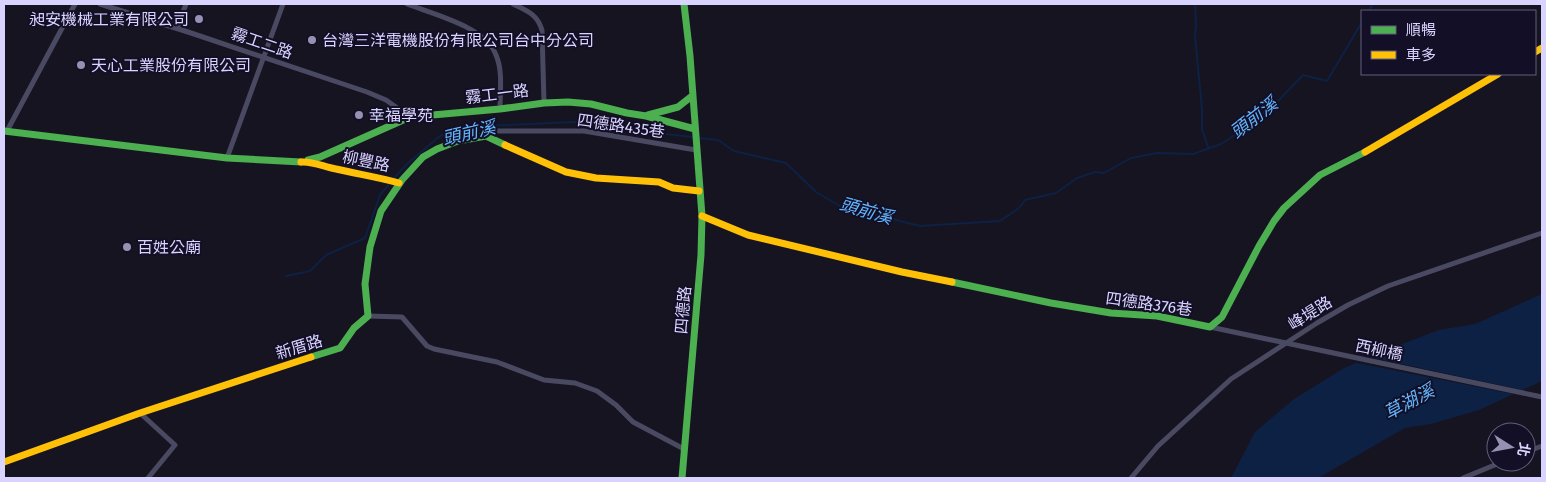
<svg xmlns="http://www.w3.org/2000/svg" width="1546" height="482" font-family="'Fira Sans','Noto Sans TC',sans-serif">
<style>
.water{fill:#0d2144}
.pier{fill:#161421}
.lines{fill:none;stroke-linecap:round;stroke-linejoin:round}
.stream{stroke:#0d2144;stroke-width:2}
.street{stroke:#4a4962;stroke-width:5}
.fast{stroke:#4caf50;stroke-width:7}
.slow{stroke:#ffc107;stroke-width:7}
.poi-dot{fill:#9591b1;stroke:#130f26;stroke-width:2}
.labels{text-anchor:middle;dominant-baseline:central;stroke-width:4;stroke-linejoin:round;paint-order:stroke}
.poi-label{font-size:16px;fill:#d9d4ff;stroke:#130f26;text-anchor:start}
.street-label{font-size:16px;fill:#d9d4ff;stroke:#130f26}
.water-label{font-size:18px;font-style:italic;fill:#62b6ff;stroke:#130f26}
</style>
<rect width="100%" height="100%" fill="#161421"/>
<!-- water -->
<path class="water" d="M1542 294V381L1479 410 1431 424 1405 428 1318 478H1231L1255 432 1294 399 1344 368 1394 347 1439 330 1475 324Z"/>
<!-- pier -->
<path class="pier" d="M1365 356 1527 391 1518 395 1352 362Z"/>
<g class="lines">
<!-- stream -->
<path class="stream" d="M1195 4 1196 25 1195 37 1202 109V129L1208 147
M1369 11 1373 4
M698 138 718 140 734 151 786 163 816 192 840 206 920 226 1000 221 1019 208 1025 200 1056 193 1077 178 1095 172 1104 173 1131 158 1157 153 1193 154 1221 144 1241 131 1278 101 1303 75 1327 81 1362 22
M394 178 408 163 440 136 451 132 486 126 575 122 638 131 693 137
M286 276 310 271 326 255 365 238 380 195 391 182"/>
<!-- street -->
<path class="street" d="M100 4 191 33 367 92 386 100 410 117
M407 4C433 14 486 27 496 55 503 71 500 92 500 109
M513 4C527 11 537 14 542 30L544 103
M177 28 186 4
M7 131 75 4
M486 136 488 131H584L696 150
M227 158 283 4
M368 316 402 317 427 346 434 349 497 362 544 380 575 383 597 391 616 405 633 422 684 449
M1210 327 1542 397
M140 413 175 445 148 478
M1526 452 1542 446
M1131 478 1158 446 1231 379 1317 323 1348 305 1388 286 1542 233
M1463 478 1502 462"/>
<!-- fast -->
<path class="fast" d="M648 115 678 107 692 96
M4 131 227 158 301 162
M308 160 320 157 410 117 500 109 544 103 568 102 591 104 627 113 646 116 695 129
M952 282 1051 303 1111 313 1157 316 1210 327 1222 317 1259 246 1274 221 1284 208 1320 175 1365 152
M311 357 340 348 354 328 368 316 365 284 370 247 381 211 402 180 423 157 437 149 458 141 486 136 505 145
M682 478 701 255 702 216 690 56 684 4"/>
<!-- slow -->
<path class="slow" d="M1535 52 1542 48
M505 145 566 172 596 178 659 182 673 188 699 191
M1365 152 1498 74
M301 162C313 161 324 167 336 169 357 174 378 177 399 183
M702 216 748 235 902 272 952 282
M4 462 140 413 311 357"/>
</g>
<!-- markers -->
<g class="poi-dot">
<circle cx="199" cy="19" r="5"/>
<circle cx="312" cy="40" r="5"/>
<circle cx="81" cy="65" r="5"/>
<circle cx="359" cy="115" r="5"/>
<circle cx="127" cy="247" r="5"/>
</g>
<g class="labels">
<!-- poi labels -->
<g class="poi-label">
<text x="189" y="19" text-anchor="end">昶安機械工業有限公司</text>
<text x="322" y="40">台灣三洋電機股份有限公司台中分公司</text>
<text x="91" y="65">天心工業股份有限公司</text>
<text x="369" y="115">幸福學苑</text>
<text x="137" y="247">百姓公廟</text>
</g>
<!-- street labels -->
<g class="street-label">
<text transform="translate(262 43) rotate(19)">霧工二路</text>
<text transform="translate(497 94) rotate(-7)">霧工一路</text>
<text transform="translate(621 126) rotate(8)">四德路435巷</text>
<text transform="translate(366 161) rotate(12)">柳豐路</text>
<text transform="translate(1149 304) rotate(8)">四德路376巷</text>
<text transform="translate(683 310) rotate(-85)">四德路</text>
<text transform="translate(1310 313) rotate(-32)">峰堤路</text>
<text transform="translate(299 347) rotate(-17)">新厝路</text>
<text transform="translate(1379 350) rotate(12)">西柳橋</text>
</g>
<!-- water labels -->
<g class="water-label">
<text transform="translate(1254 118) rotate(-38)">頭前溪</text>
<text transform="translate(469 133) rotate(-13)">頭前溪</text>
<text transform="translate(866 211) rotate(16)">頭前溪</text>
<text transform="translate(1409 402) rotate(-28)">草湖溪</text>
</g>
</g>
<!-- border -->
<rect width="1546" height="482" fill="none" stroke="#d9d4ff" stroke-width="10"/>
<!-- legend -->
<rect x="1361" y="10" width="175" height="65" fill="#130f26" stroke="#625e7d"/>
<rect x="1371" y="26" width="25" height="8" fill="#4caf50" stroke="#625e7d"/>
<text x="1406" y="35" font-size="15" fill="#d9d4ff">順暢</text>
<rect x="1371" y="51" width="25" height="8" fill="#ffc107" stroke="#625e7d"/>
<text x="1406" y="60" font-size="15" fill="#d9d4ff">車多</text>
<!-- north arrow -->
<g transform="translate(1511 447) rotate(101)"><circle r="24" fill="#130f26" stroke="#625e7d"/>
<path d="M0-4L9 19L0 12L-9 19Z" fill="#9591b1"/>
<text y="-8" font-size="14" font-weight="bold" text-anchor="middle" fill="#d9d4ff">北</text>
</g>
</svg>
